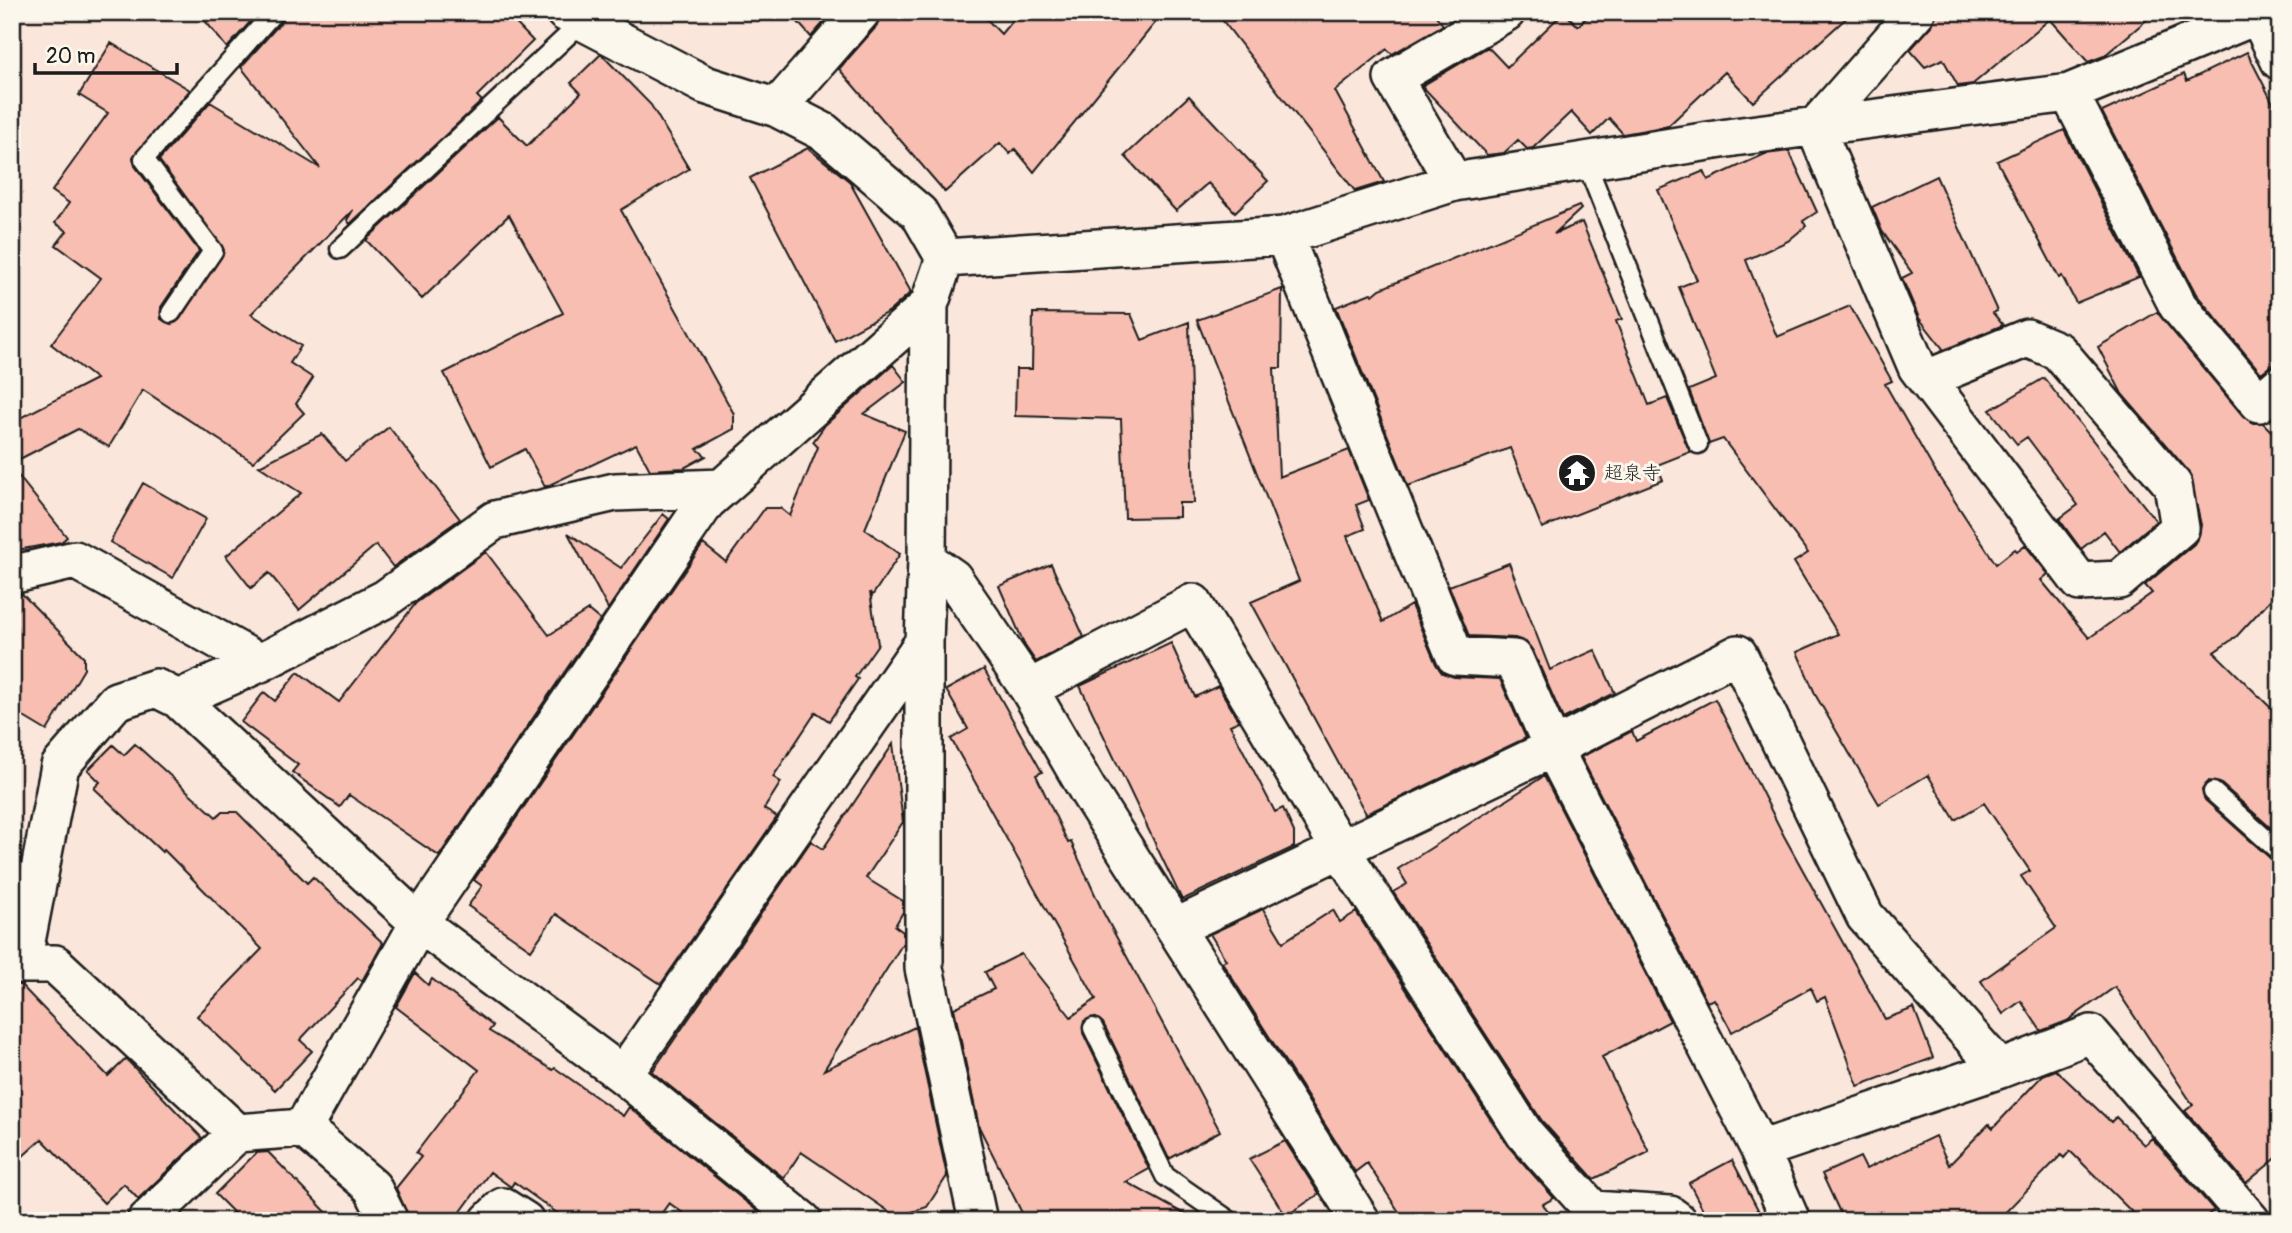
<svg xmlns="http://www.w3.org/2000/svg" width="2292" height="1233" font-family="Pangolin,'Klee One',sans-serif">
<style>
.building{fill:#f8beb2;stroke:#1c1c1c;stroke-width:2}
.lines{fill:none;stroke-linecap:round;stroke-linejoin:round}
.lane-casing{stroke:#1c1c1c;stroke-width:23}
.street-casing{stroke:#1c1c1c;stroke-width:42}
.lane{stroke:#fbf7ec;stroke-width:18}
.street{stroke:#fbf7ec;stroke-width:37}
.labels{text-anchor:middle;dominant-baseline:central;stroke-width:6;stroke-linejoin:round;paint-order:stroke}
.poi-label{font-size:19px;fill:#1c1c1c;stroke:#fbf7ec;text-anchor:start}
</style>
<rect width="100%" height="100%" fill="#fae6db"/>
<filter id="ink" filterUnits="userSpaceOnUse"><feTurbulence type="fractalNoise" baseFrequency=".0143" numOctaves="2"/><feDisplacementMap in="SourceGraphic" scale="14" xChannelSelector="R" yChannelSelector="G"/><feConvolveMatrix kernelMatrix="1 2 1 2 8 2 1 2 1" color-interpolation-filters="sRGB"/></filter>
<g filter="url(#ink)">
<!-- building -->
<path class="building" d="M198 12H259L227 48Z
M285 12H505L533 41 477 96 482 101 350 224 347 220 353 210 251 314 301 346 290 363 313 378 296 404 304 413 253 462 143 390 109 447 78 429 12 463V422L96 379 51 344 101 278 56 245 67 231 55 223 69 203 52 191 108 113 79 95 111 43 190 90 133 157 135 166 199 251 161 307V319L171 324 180 319 224 250 159 160 210 102 320 168 241 67 283 20Z
M789 12H833L811 37Z
M881 12H980L1001 34 1019 12H1164L1034 172 1015 149 1010 154 1000 143 945 192 839 69 877 26Z
M1216 12H1433L1443 25 1392 54 1387 49 1335 91 1384 182 1355 191Z
M1564 12 1578 26 1592 12H1853L1753 102 1725 72 1668 126 1623 134 1609 118 1592 135 1571 112 1533 148 1527 149 1518 140 1504 153 1487 155 1422 86 1488 47 1507 67Z
M1936 12H2156L2104 56 2088 62 2050 19 1973 84 1958 86 1943 59 1925 67 1910 50 1932 26Z
M2247 52 2280 117V359L2261 373 2196 294 2102 112 2184 74 2187 81Z
M601 54 651 105 689 169 621 210 734 414V429L697 449 706 456 684 468 650 470 636 444 545 487 525 449 491 467 444 373 563 313 509 215 422 299 366 240 498 117 527 146 581 93 571 83Z
M1189 96 1268 181 1235 212 1208 183 1176 211 1125 156Z
M2064 130 2139 277 2076 303 2062 276 2059 278 1997 161Z
M808 148 849 181 911 292 890 311 835 341 750 178Z
M1789 151 1817 212 1803 221 1806 226 1788 241 1746 260 1777 337 1850 306 1892 381 1885 384 1933 468 1996 564 2015 549 2017 551 2025 545 2048 574 2041 580 2089 638 2152 593 2145 585 2194 544 2199 536 2201 525 2189 472 2122 394 2098 347 2157 312 2243 416 2253 423H2263L2280 440V589L2236 637 2214 652 2280 717V836L2220 783 2209 781 2202 790 2205 800 2272 860 2280 863V1155L2246 1183 2185 1111 2193 1105 2115 987 2067 1021 2041 1031 2021 1001 2003 1014 1981 981 2056 928 2021 876 2030 871 1984 803 1955 820 1928 775 1879 804 1816 696 1797 652 1838 634 1794 562 1808 553 1723 439 1709 444 1689 390 1716 379 1679 287 1697 280 1658 190 1704 171 1708 180 1765 154Z
M1936 176 1997 311 1993 313 2003 325 1944 350 1919 318 1902 278 1912 273 1882 231 1872 207Z
M1579 206 1581 209 1554 234 1582 222 1622 319 1616 321 1649 405 1667 398 1690 452 1657 465 1663 480 1542 528 1510 448 1408 486 1336 307 1371 293 1373 295 1380 289Z
M1282 289 1281 368H1274L1279 477 1349 450 1369 500 1356 505 1365 529 1347 536 1383 622 1411 605 1436 664 1442 673 1454 677 1500 679 1526 738 1366 814 1251 602 1299 581 1197 320Z
M1033 313 1131 314 1142 340 1189 322 1194 503H1179V517L1125 518 1121 419 1015 416 1016 369H1032Z
M893 365 906 382 864 414 905 431 865 529 900 554 872 596 870 592 878 644 855 677 858 679 829 721 816 712 773 777 781 782 764 809 777 817 661 984 556 914 531 950 468 906 482 886 474 880 703 544 726 562 765 508H780L790 516 818 447 813 442 825 425Z
M2044 378 2156 521 2120 552 2104 531 2081 549 2059 519 2078 505 2027 437 2017 444 1990 410Z
M389 427 460 519 393 567 376 545 299 610 269 573 251 588 226 556 301 493 259 466 322 434 345 461Z
M12 468 67 537 61 542 12 551Z
M143 483 206 519 173 578 110 542Z
M663 514 669 519 608 609 568 533 621 568Z
M486 552 549 635 588 610 600 620 439 856 349 795 340 807 292 772 298 765 241 722 264 692 275 701 298 672 339 702 416 603Z
M1509 563 1550 670 1595 650 1615 693 1563 719 1533 651 1526 642 1515 638 1469 636 1449 586Z
M1051 564 1084 637 1036 662 1025 646 999 586Z
M22 594 84 657V669L47 731 12 710V595Z
M1171 643 1195 697 1218 686 1239 721 1230 725 1275 812 1283 808 1294 832V847L1182 900 1080 686Z
M984 669 1042 772 1036 775 1068 843 1071 842 1103 912 1220 1131 1169 1159 1103 1023 1094 1017 1084 1021 1083 1033 1149 1169 1126 1182 1197 1221H1026L979 1127 954 1008 994 989 985 972 1021 954 1071 1017 1096 999 951 739 968 729 946 690Z
M1715 699 1784 836 1885 1019 1914 1008 1933 1058 1858 1086 1825 997 1817 1001 1811 988 1732 1032 1714 999 1707 1002 1581 757 1632 731 1636 741Z
M135 744 216 817 222 812H237L307 883 313 877 383 943 362 981 358 978 300 1040 312 1051 275 1090 197 1016 262 949 164 850 162 852 94 788 100 782 88 770 113 745 124 755Z
M893 744 903 822 866 878 903 901V912L895 926 903 932V943L824 1070 915 1027 947 1176 927 1207 897 1217 801 1152 784 1178 652 1072 811 841 823 849Z
M1544 776 1670 1021 1602 1057 1649 1152 1594 1179 1542 1121 1393 892 1407 884 1398 869Z
M1263 909 1283 942 1333 910 1340 922 1356 912 1507 1145 1554 1198 1543 1204 1554 1221H1405L1367 1163 1355 1172 1222 962 1226 960 1210 934Z
M415 973 428 985 432 979 493 1026 489 1031 553 1070 555 1068 623 1116 629 1107 761 1214 756 1221H694L669 1203 656 1221H568L514 1182 511 1187 490 1172 454 1221H410L396 1188 421 1157 416 1153 479 1070 396 1007Z
M12 985H21L108 1076 126 1059 202 1138 138 1199 124 1184 104 1203 42 1139 12 1166Z
M2056 1070 2111 1122 2116 1117 2144 1145 2152 1138 2214 1210 2201 1221H2141L2070 1151 2064 1158 2061 1155 1997 1221H1844L1822 1174 1860 1157 1866 1169 1935 1136 1949 1165 1989 1124 1993 1128 2043 1075Z
M1285 1141 1319 1194 1286 1216 1249 1159Z
M268 1152 335 1221H242L215 1194 256 1153Z
M1732 1160 1764 1221H1709L1689 1183Z"/>
<g class="lines">
<defs>
<path id="lane" d="M1586 162 1698 444
M340 249 581 23
M171 313 213 251 144 159 274 12
M2213 792 2280 852
M1093 1028 1165 1176 1230 1221"/>
<path id="street" d="M565 12 705 85 777 108 824 132 919 213 945 258 929 305 927 560 953 578 1029 689 1088 791 1361 1221
M1916 12 1815 127 1917 367 2080 582 2119 580 2180 528 2173 485 2058 351 2027 338 1927 379
M2258 15 2280 61
M2069 93 2178 306 2259 403 2280 385
M777 108 861 12
M1454 182 1393 78 1506 12
M945 258 1284 236 1454 182 1734 137 2069 93 2265 12
M927 560 924 642V968L978 1221
M12 572 15 574 75 560 260 663 178 699
M260 663 385 599 495 520 615 492 722 488
M1029 689 1193 603 1339 847 1525 1134 1593 1210 1670 1215 1678 1221
M1177 927 1553 748 1514 659 1455 656 1284 236
M22 962 60 766 116 701 156 688 178 699 419 923 303 1128 237 1133
M12 964H55L237 1133 146 1221
M2000 1069 2091 1034 2251 1221
M623 1075 419 923 706 502 929 305
M303 1128 372 1187 389 1221
M1760 1150 2000 1069 1865 916 1738 654 1553 748 1760 1150 1791 1221
M489 1221 503 1207 525 1221
M803 1221 623 1075 924 642"/>
</defs>
<!-- lane casing -->
<use href="#lane" class="lane-casing"/>
<!-- street casing -->
<use href="#street" class="street-casing"/>
<!-- lane -->
<use href="#lane" class="lane"/>
<!-- street -->
<use href="#street" class="street"/>
</g>
</g>
<!-- icons -->
<defs>
<symbol id="temple-disc" viewBox="-11 -11 22 22"><circle r="9.5" fill="#1c1c1c" stroke="#fbf7ec"/><path d="M0-6L5-2H3V0L6.5 2.5H4V6H1.5V3h-3V6H-4V2.5H-6.5L-3 0V-2H-5Z" fill="#fff"/></symbol>
</defs>
<g fill-rule="evenodd">
<use href="#temple-disc" x="1555" y="451" width="44" height="44"/>
</g>
<g class="labels">
<!-- poi labels -->
<g class="poi-label">
<text x="1604" y="473">超泉寺</text>
</g>
</g>
<!-- margin -->
<rect width="2292" height="1233" fill="none" stroke="#fbf7ec" stroke-width="42"/>
<rect x="21" y="21" width="2250" height="1191" fill="none" stroke="#1c1c1c" stroke-width="2.5" filter="url(#ink)"/>
<!-- scale -->
<path d="M35 63v10h142v-10" fill="none" stroke="#1c1c1c" stroke-width="3.5"/>
<text x="46" y="63" font-size="21" fill="#1c1c1c" stroke="#fbf7ec" stroke-width="5" paint-order="stroke">20 m</text>
</svg>
